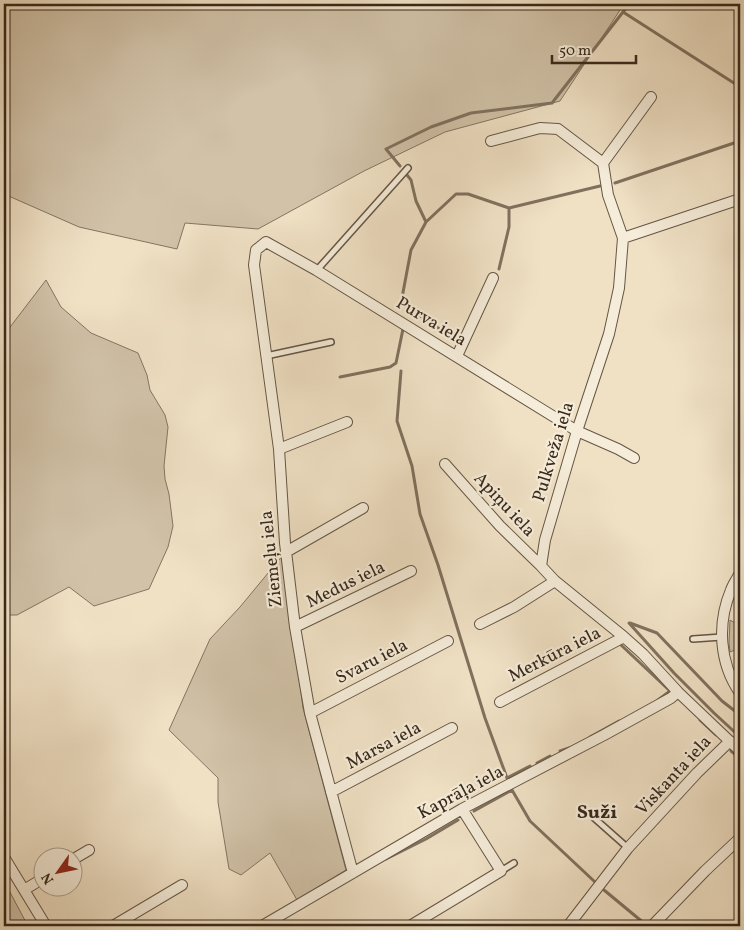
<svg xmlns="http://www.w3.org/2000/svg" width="744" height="930" font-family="Vollkorn,serif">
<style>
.green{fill:#d1c2a8;stroke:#847562}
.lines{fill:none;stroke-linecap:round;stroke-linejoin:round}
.stream{stroke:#80715e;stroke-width:3}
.service-casing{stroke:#655646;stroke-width:8}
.minor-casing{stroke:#655646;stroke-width:12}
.service{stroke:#f5ecd9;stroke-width:5}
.minor{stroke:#f5ecd9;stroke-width:10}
.labels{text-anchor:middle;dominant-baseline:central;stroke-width:4.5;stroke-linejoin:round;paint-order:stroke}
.street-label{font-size:18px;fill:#37281b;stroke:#f5ecd9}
.quarter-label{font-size:20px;font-weight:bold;fill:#37281b;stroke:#f5ecd9}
</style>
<rect width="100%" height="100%" fill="#f0e1c5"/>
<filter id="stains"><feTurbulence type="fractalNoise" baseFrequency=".004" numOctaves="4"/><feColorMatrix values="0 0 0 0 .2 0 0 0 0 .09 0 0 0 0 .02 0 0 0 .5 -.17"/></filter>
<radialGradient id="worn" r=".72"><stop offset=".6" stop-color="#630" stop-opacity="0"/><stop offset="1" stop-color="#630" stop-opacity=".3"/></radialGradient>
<!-- green -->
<path class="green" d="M4 4H624L560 101 445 132 364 171 258 229 185 223 177 249 79 227 4 194Z
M46 280 61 307 91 333 138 353 147 375 150 390 165 415 168 427 164 466 165 479 169 494 173 526 168 547 149 589 94 606 69 587 17 615H4V335Z
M283 555 303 708 346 870 297 900 270 853 241 875 229 869 218 802V778L169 730 210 639 240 607Z
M730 620 740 626V648L730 652 729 643Z
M4 881 28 926H4Z"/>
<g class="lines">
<!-- stream -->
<path class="stream" d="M623 12 629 4
M737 85 740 80
M400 166 386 149 431 127 471 113 552 103 623 12 737 85 740 107
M407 175 411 180 416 201 426 222
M615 183 740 141
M499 269 509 227V208
M453 338 401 303 411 250 426 222 456 194H468L509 208 600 186
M401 371 397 421 412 466 420 514 438 565 485 718 507 778 530 766
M340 377 390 367 396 363 403 329
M629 623 674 673 714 713 740 737
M630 623 657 633 722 701 740 715
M621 645 670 691 658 700
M700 720 716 735
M590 737 619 721
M560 751 569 748
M731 751 740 758
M537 763 550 756
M474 811 512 790 530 821 595 882
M386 859 426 839 458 820
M604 890 645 924"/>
<defs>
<path id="service" d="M317 270 408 168
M266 356 331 342
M693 639 722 637
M593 817 628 848
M501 871 514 863"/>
<path id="minor" d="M651 97 603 163 608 195 623 238 619 288 609 334 577 431 545 540 541 566 555 581 624 637 643 654 678 692 740 751
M491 141 540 128 558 129 603 163
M623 238 740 199
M457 356 493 278
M279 449 347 422
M445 464 500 526 541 566
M286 552 363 508
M740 573C737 579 733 584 731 590 717 623 719 663 740 693
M480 624 514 607 555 581
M295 627 411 571
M500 702 624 637
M310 713 448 641
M331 792 452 728
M4 857 46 926
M72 860 89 850
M353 873 310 713 295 627 285 543 279 449 254 265 256 250 266 242 316 270 577 431 618 449 634 458
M24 890 42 879
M113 926 182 885
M262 926 462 809 604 735 671 698 678 692
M410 926 501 871 462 809
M568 926 628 848 697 773 730 741
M652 926 705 871 740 838"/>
</defs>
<!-- service casing -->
<use href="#service" class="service-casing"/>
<!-- minor casing -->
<use href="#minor" class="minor-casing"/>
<!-- service -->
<use href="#service" class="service"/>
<!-- minor -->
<use href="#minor" class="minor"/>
</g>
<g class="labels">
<!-- street labels -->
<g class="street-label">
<text transform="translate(431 322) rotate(31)">Purva iela</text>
<text transform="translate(554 452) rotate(-73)">Pulkveža iela</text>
<text transform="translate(504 505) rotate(47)">Apiņu iela</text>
<text transform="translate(272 559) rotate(-96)">Ziemeļu iela</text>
<text transform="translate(346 585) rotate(-26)">Medus iela</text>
<text transform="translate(555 655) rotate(-27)">Merkūra iela</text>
<text transform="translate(372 662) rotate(-27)">Svaru iela</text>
<text transform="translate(384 746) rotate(-28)">Marsa iela</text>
<text transform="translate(674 776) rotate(-47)">Viskanta iela</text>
<text transform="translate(461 793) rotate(-28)">Kaprāļa iela</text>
</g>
<!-- quarter labels -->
<g class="quarter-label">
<text x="597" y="813">Suži</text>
</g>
</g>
<!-- margin -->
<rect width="744" height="930" fill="none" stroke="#f0e1c5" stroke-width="20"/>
<rect x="5" y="5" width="734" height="920" fill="none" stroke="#37281b" stroke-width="2.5"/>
<rect x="10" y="10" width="724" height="910" fill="none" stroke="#37281b"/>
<!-- north arrow -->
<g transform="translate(58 872) rotate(237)"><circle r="24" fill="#f5ecd9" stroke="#a99e8d"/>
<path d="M0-4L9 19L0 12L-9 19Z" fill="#8f2418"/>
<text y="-8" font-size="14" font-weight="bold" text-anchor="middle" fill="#37281b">N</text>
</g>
<!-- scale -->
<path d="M552 55v8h84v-8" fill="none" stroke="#37281b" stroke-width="2.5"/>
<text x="559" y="55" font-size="15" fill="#37281b" stroke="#f5ecd9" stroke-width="4" paint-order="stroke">50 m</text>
<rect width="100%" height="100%" filter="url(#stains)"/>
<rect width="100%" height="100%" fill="url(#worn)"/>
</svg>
